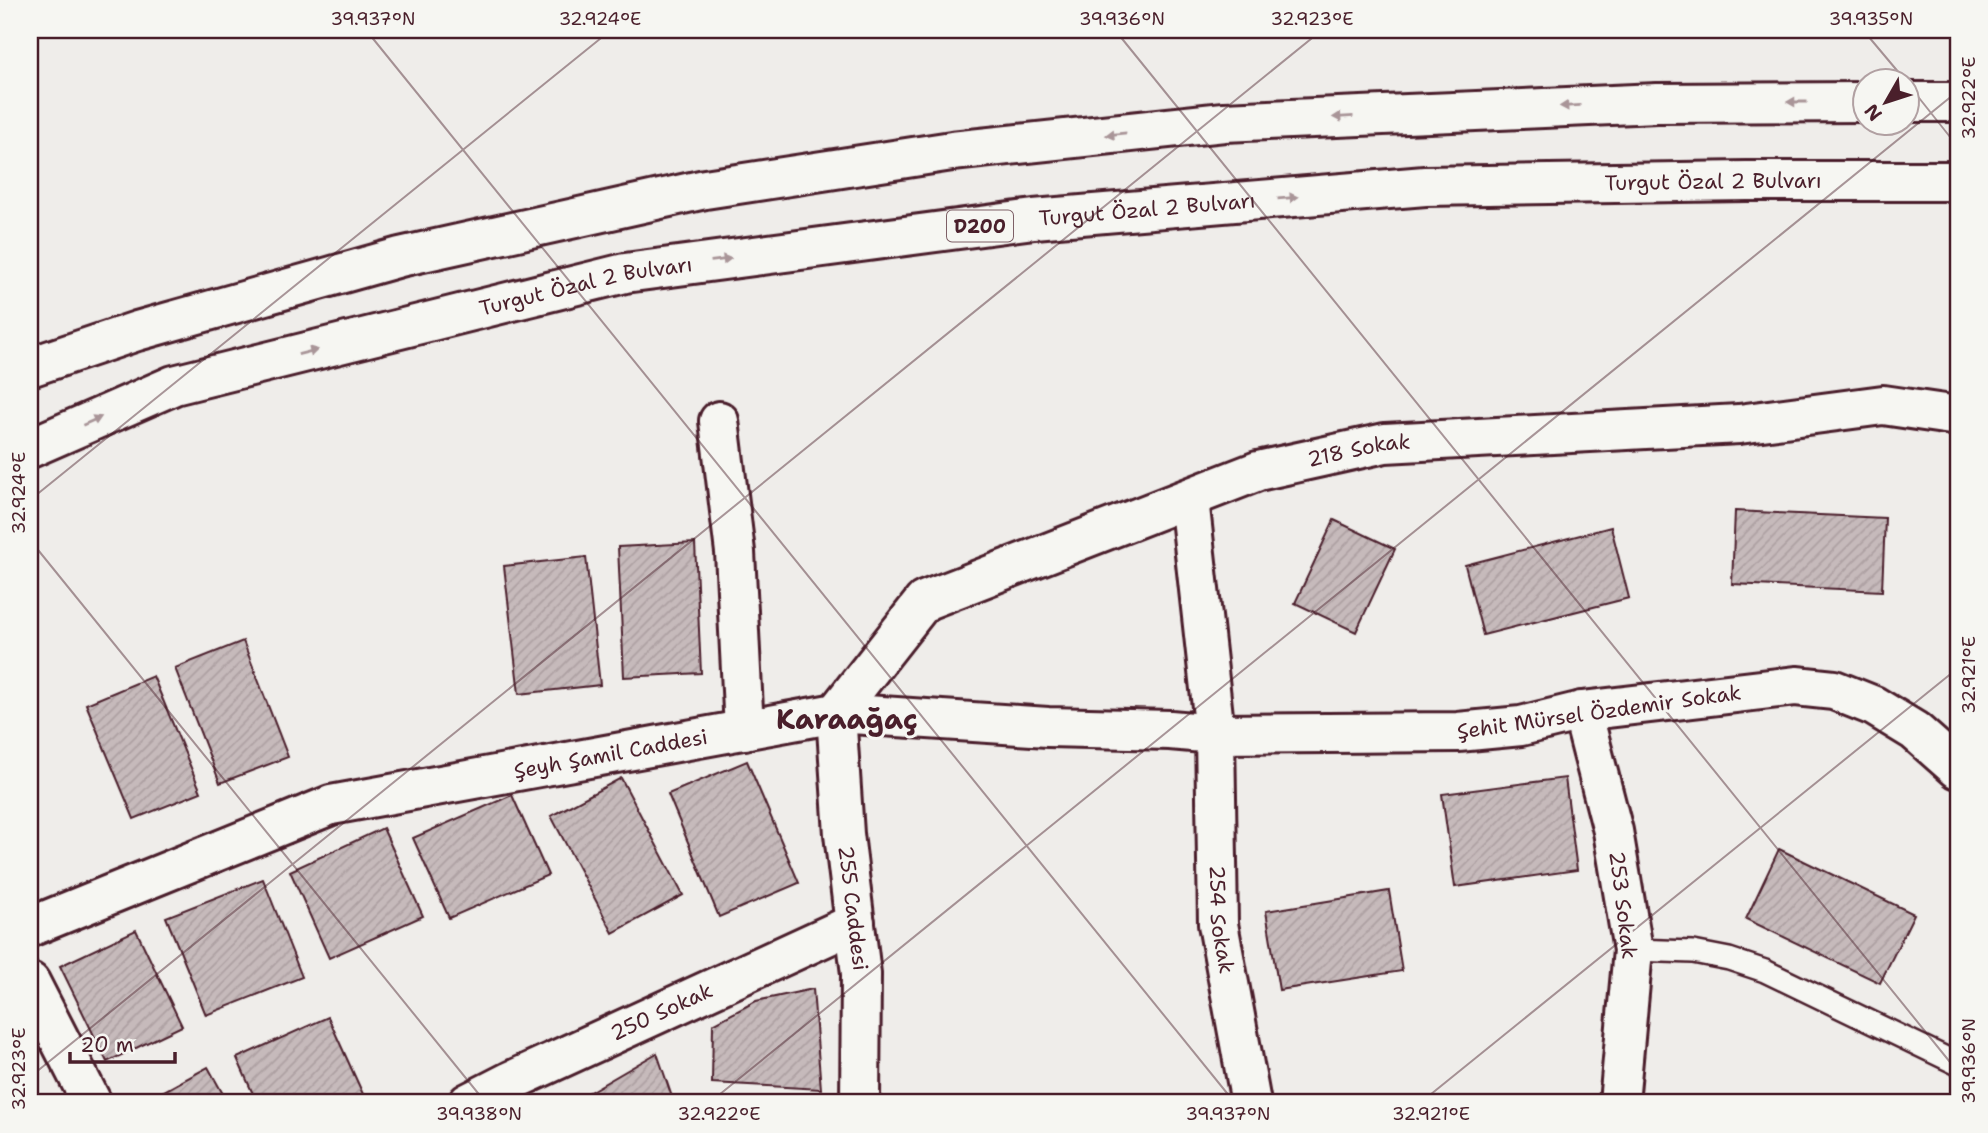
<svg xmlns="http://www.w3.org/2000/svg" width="1988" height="1133" font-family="'Shantell Sans',sans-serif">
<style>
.building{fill:url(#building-hatch);stroke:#4a1f2b;stroke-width:2}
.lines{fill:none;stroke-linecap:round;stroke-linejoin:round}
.lane-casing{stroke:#4a1f2b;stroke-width:26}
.street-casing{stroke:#4a1f2b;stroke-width:44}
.secondary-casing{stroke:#4a1f2b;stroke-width:44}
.highway-casing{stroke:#4a1f2b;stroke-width:44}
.lane{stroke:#f6f6f2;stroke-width:21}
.street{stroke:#f6f6f2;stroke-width:38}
.secondary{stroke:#f6f6f2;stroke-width:38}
.highway{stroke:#f6f6f2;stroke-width:38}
.oneway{fill:#a99598}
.ticks{fill:none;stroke:#4a1f2b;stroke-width:2;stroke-opacity:0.45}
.labels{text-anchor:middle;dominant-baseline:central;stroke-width:6;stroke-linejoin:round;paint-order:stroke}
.shield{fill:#f6f6f2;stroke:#7e6067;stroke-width:2}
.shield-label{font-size:19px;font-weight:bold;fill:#4a1f2b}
.street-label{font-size:21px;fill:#4a1f2b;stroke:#f6f6f2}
.district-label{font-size:28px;font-weight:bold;fill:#4a1f2b;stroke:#f6f6f2}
.neatline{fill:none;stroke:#4a1f2b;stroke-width:2.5}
.ticks-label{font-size:18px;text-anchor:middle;fill:#4a1f2b}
</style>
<defs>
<pattern id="building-hatch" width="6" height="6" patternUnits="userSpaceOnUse" patternTransform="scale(1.75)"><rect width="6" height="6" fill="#c6babb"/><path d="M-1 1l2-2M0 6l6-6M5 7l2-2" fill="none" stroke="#ac9fa1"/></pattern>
</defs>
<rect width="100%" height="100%" fill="#efedea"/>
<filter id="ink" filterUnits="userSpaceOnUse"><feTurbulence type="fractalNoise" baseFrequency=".0143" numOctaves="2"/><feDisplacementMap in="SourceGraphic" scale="14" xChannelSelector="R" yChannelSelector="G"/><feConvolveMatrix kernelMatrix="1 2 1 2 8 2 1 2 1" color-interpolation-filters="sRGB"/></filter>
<g filter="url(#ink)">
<!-- building -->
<path class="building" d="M1735 511 1885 518 1882 591 1732 584Z
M1334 520 1395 549 1356 632 1295 603Z
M1611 527 1629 598 1483 635 1465 565Z
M695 543 701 673 624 677 618 547Z
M586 557 600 685 519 694 504 566Z
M243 641 288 757 220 783 175 668Z
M153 676 201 792 134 819 86 704Z
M747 761 799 883 719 917 668 794Z
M621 778 683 895 613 933 551 816Z
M1565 778 1577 870 1455 887 1442 794Z
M512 795 548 875 449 918 413 838Z
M383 828 423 916 329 958 290 871Z
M1779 849 1914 914 1880 983 1746 919Z
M263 879 302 977 206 1015 166 917Z
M1389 891 1402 971 1279 990 1266 911Z
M136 930 182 1026 107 1062 60 966Z
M813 989 821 1089 712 1083 713 1024 756 1001Z
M328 1017 367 1103H257L237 1058Z
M657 1053 674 1103H585L581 1097Z
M208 1067 228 1103H142Z"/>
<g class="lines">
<defs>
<path id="lane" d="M1633 950 1693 952 1729 959 1765 971 1958 1064"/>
<g id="street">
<path d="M719 421 735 552 744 730"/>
<path id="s1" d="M1189 499 1215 734 1218 924 1251 1103"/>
<path id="s2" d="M836 713 924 601 1258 471 1385 443 1739 424 1883 405 1958 416"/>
<path d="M30 982 92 1103"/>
<path id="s3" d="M468 1103 511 1081 855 923"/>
<path d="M1619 1103 1633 950 1613 831 1582 711 1796 686 1834 690 1874 706 1915 731 1958 769"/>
</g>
<g id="secondary">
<path id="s4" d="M836 713 844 834 861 974 860 1103"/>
<path id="s5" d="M30 927 331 805 836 713 1048 727 1170 730 1215 734 1458 732 1521 726 1582 711"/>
</g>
<g id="highway">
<path d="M1908 102H1958"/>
<path d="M30 367 137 331 400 257 705 189 952 151 1224 122 1657 103 1866 102"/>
<path id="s6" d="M30 448 174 385 625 273 1034 219 1425 186 1746 181H1958"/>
</g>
</defs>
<!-- lane casing -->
<use href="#lane" class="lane-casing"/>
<!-- street casing -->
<use href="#street" class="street-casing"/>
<!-- secondary casing -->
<use href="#secondary" class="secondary-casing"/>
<!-- highway casing -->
<use href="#highway" class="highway-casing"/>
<!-- lane -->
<use href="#lane" class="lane"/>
<!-- street -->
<use href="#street" class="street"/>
<!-- secondary -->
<use href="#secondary" class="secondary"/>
<!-- highway -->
<use href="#highway" class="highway"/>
</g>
<!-- one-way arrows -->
<defs><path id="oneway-solid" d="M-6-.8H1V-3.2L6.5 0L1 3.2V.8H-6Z" transform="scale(1.75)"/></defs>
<g class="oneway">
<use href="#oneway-solid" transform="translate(1797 102) rotate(180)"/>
<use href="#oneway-solid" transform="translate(1570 106) rotate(177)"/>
<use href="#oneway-solid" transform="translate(1343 117) rotate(177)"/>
<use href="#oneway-solid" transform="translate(1116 134) rotate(174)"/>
<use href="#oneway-solid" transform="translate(1288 198) rotate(-5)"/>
<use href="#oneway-solid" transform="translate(721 260) rotate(-7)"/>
<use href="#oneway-solid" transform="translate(308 352) rotate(-14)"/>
<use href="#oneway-solid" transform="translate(92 421) rotate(-24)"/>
</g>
</g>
<!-- ticks -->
<path class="ticks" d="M366 30 1235 1103M1115 30 1958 1072M1863 30 1905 80M1908 84 1958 147M30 500 611 30M30 540 486 1103M30 1077 1322 30M709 1103 1958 91M1420 1103 1958 668"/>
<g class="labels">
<!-- shield labels -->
<rect class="shield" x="947" y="210.5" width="66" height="31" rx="5"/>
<g class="shield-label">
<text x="980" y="226">D200</text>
</g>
<!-- street labels -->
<g class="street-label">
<text stroke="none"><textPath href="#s6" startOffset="1715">Turgut Özal 2 Bulvarı</textPath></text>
<text stroke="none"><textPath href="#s6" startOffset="1148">Turgut Özal 2 Bulvarı</textPath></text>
<text stroke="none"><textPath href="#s6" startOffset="581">Turgut Özal 2 Bulvarı</textPath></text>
<text stroke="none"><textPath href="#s2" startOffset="604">218 Sokak</textPath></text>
<text transform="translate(1599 712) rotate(-8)">Şehit Mürsel Özdemir Sokak</text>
<text stroke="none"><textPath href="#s5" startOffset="609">Şeyh Şamil Caddesi</textPath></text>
<text transform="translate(1623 905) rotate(83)">253 Sokak</text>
<text stroke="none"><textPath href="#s4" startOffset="196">255 Caddesi</textPath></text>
<text stroke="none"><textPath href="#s1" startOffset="422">254 Sokak</textPath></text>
<text stroke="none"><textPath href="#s3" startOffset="214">250 Sokak</textPath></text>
</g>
<!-- district labels -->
<g class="district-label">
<text x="847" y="719">Karaağaç</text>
</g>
</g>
<!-- margin -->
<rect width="1988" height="1133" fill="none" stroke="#f6f6f2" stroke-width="77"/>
<!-- north arrow -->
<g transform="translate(1886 102) rotate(231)"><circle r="33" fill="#f6f6f2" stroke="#b1a0a2" stroke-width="2"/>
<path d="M0-5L12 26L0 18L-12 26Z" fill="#4a1f2b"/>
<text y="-10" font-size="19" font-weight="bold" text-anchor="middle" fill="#4a1f2b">N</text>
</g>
<!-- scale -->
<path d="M70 1052v10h105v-10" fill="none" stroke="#4a1f2b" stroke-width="3.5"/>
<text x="80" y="1052" font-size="21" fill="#4a1f2b" stroke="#f6f6f2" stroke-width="5" paint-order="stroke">20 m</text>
<rect x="38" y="38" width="1912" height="1056" class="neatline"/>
<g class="ticks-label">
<text x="373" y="25">39.937°N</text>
<text x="600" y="25">32.924°E</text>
<text x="1122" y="25">39.936°N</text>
<text x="1312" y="25">32.923°E</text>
<text x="1871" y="25">39.935°N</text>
<text transform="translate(1969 98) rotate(-90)" y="6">32.922°E</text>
<text transform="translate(19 493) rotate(-90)" y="6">32.924°E</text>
<text transform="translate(1969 675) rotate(-90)" y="6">32.921°E</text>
<text transform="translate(1969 1061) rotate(-90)" y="6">39.936°N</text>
<text transform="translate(19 1069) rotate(-90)" y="6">32.923°E</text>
<text x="479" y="1120">39.938°N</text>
<text x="719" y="1120">32.922°E</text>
<text x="1228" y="1120">39.937°N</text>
<text x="1431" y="1120">32.921°E</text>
</g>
</svg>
